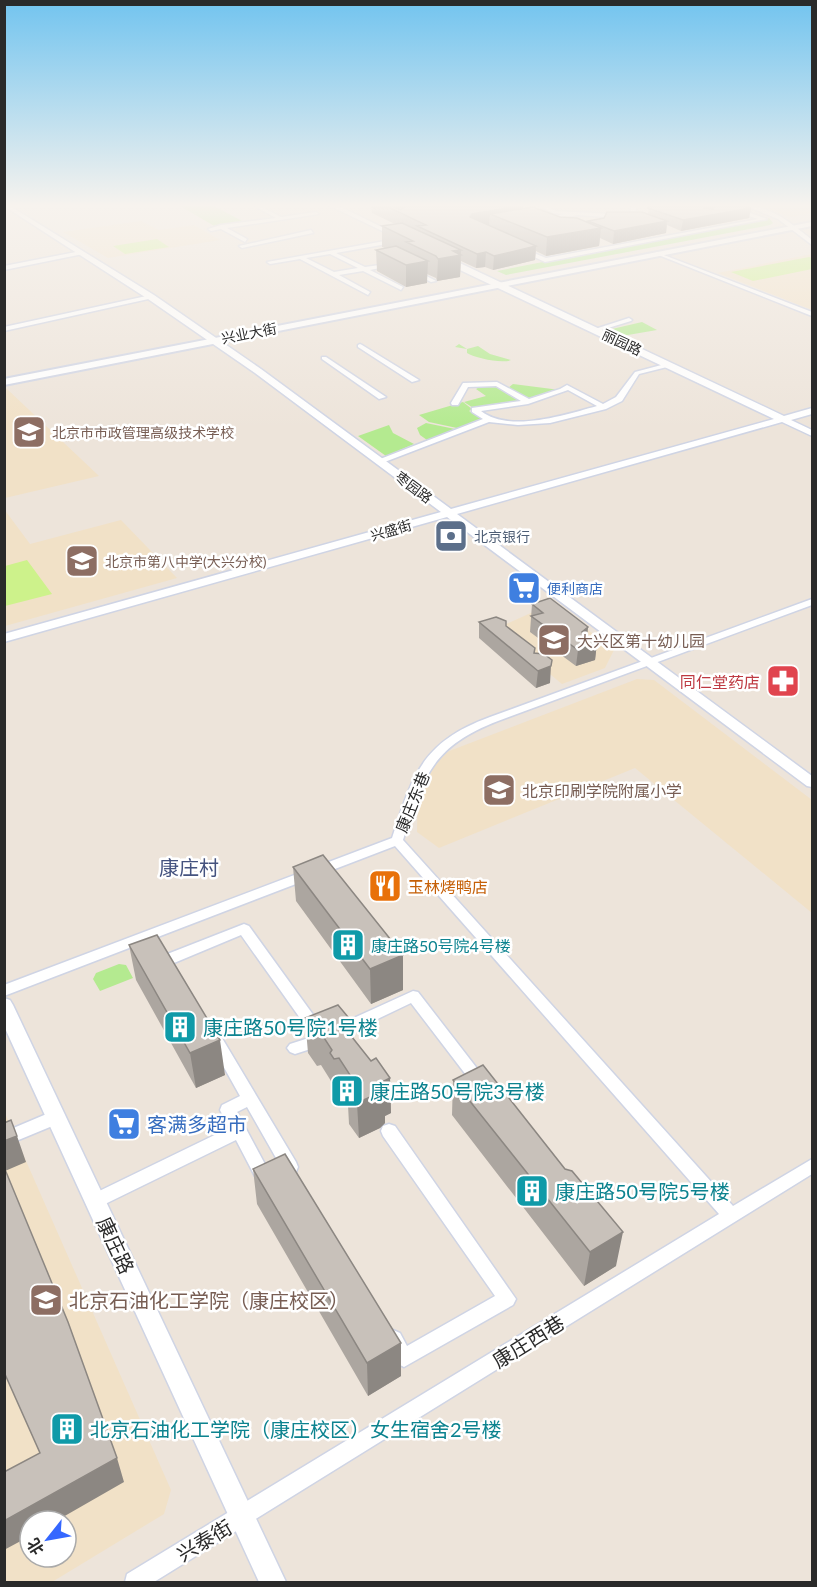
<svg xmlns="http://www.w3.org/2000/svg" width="817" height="1587" font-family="Lato,'Noto Sans SC',sans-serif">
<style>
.education{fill:#f1e1c7;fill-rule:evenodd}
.green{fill:#b4ea90}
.pitch{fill:#cdf28b}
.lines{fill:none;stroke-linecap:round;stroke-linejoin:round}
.minor-casing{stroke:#cfd4e4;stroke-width:3}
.tertiary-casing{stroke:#cfd4e4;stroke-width:3}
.secondary-casing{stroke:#cfd4e4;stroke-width:4}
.minor{fill:#fff;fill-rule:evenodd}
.tertiary{fill:#fff;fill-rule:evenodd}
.secondary{fill:#fff;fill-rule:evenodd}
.wall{fill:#aca6a0}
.shaded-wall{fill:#8c8782}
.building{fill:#c8c1ba;stroke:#8c8782;stroke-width:1.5}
.labels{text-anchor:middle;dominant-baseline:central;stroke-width:5;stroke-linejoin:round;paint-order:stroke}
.far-street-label{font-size:14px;fill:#2a2a2a;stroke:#fff}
.far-education-label{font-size:14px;fill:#785e54;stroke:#fff;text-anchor:start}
.far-service-label{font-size:14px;fill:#4e5e75;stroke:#fff;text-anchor:start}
.far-shop-label{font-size:14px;fill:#366cbe;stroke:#fff;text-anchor:start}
.education-label{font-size:16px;fill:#785e54;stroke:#fff;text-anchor:start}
.health-label{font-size:16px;fill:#be3a42;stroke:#fff;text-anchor:end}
.street-label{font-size:16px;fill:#2a2a2a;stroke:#fff}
.food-label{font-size:16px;fill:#c56008;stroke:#fff;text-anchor:start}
.culture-label{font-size:16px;fill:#0d838f;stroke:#fff;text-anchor:start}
.quarter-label{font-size:20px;fill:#45537f;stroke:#fff}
.near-culture-label{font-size:20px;fill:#0d838f;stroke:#fff;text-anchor:start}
.near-shop-label{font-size:20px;fill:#366cbe;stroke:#fff;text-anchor:start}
.near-street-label{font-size:20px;fill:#2a2a2a;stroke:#fff}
.near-education-label{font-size:20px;fill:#785e54;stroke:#fff;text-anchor:start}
</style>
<rect width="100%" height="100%" fill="#ede4da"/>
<!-- education -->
<path class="education" d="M758 206H812V213L791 217Z
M141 221 159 230 194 225 220 240 108 258 63 232Z
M812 254V310L718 273Z
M5 389H7L99 476 5 498Z
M4 509 30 544 121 520 177 578 5 626Z
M553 603 614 650 605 668 562 684 495 629Z
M637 679 654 680 812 800V913L635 768 439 848 417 832 418 780 431 758Z
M4 1111 171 1490 164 1514 52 1582H5ZM30 1521H66V1557H30Z"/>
<!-- green -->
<path class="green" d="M180 206H214L244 222 216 227Z
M769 218 773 223 770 225 506 275 497 271Z
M642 322 657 330 622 336 611 333 612 329Z
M459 344 467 349 478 346 490 354 511 360C502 364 475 358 467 353V349L455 347Z
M513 384 560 390 530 400 508 388Z
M481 386H496L524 402 475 409 464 402 486 396 476 389Z
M463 402 472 409 469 411 483 420 457 428 429 422 419 415Z
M426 423 455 429 427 440 420 435 417 428Z
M389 425 393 433 414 444 386 456 358 436Z
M119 964 126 965 133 978 100 991 93 979 96 973Z"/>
<!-- pitch -->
<path class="pitch" d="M157 239 169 247 125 254 113 246Z
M809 257 812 258V269L753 281 731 272Z
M27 560 52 594 5 606V566Z"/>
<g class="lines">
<defs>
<path id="minor" d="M254 206H260L281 217 316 212 319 214 227 228 247 239 245 242 221 229 211 231 208 229 221 225 276 218Z
M539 206H546L556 211 630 215 631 206H636L635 217 632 219 578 215 545 221 543 218 564 214 553 213Z
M736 208 767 219 545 262 519 250 524 249 546 258 758 219 734 211Z
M311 230 313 233 242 248 239 246Z
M396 239 398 242 336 253 365 267 394 263V265L370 270 403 287 401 290 363 271 339 275 370 292 368 295 300 259 270 264 267 262ZM330 254 358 268 334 272 306 258Z
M81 251 83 254 4 270V266Z
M656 252 812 312V316L656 254Z
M411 270H415L436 281 431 282 411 272Z
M151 295 153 298 4 331V327Z
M629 318 632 320 631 321 595 332 592 330Z
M360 344 362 345 419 380 412 382 358 347V345Z
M322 357H326L386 397 379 399 322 359Z
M669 363 672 365 671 366 639 374 622 401 606 409 550 423 518 425 489 422 382 463 375 461 483 419 472 412V408L521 401 496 386 468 387 458 405H452L451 403 463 383 497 382 529 399 560 389 567 385 603 404 616 397 635 372ZM568 390 597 406C565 415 509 433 481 411L528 404Z
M812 599V605L498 721C431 747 424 776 403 840L733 1206 812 1159V1174L154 1582H125L127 1574 719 1214 395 846 4 996V985L392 838C413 774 422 742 490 717Z
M244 924 249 926 322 1027 324 1031 322 1035 326 1036 328 1040 326 1044 295 1054 290 1052 287 1048 290 1044 315 1036 312 1035 241 935 162 968 157 969 152 968 150 964 152 960Z
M413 991 418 992 486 1080 489 1084 486 1088 481 1090 476 1088 411 1003 344 1035 339 1037 334 1035 332 1031 334 1027Z
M214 1031 219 1033 296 1162 298 1167 296 1172 290 1174 284 1172 247 1107 237 1112 274 1181 272 1186 266 1188 260 1186 236 1140 101 1206 95 1208 89 1206 87 1201 89 1196 229 1128 220 1110 222 1105 240 1096 207 1037 209 1033Z
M56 1110 62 1112 64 1117 62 1122 4 1146V1132Z
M389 1124 395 1126 516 1299 513 1305 404 1367C393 1363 388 1349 384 1339L386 1333 393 1330 400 1333 407 1346 495 1296 383 1136 381 1131 383 1126Z"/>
<path id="tertiary" d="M4 206H10L154 295 261 369 451 509 774 419 441 261V257H447L784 416 812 408V414L791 420 812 430V436L782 422 457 514 812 776V787L807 786 447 517 4 642V634L441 512 255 373 148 299Z
M330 206H339L404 238 399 239Z
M746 206C772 206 793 225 812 240V245L778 219Z
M4 998 10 1000 13 1005 286 1582H259L4 1026Z"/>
<path id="secondary" d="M812 222V226L4 385V379Z"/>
</defs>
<!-- minor casing -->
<use href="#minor" class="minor-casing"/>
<!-- tertiary casing -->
<use href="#tertiary" class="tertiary-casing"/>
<!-- secondary casing -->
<use href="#secondary" class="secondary-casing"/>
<!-- minor -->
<use href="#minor" class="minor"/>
<!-- tertiary -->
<use href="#tertiary" class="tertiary"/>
<!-- secondary -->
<use href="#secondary" class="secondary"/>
</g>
<!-- wall -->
<path class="wall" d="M371 206H523V208L588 223V221L648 214 649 206 751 208 749 218 681 231 667 225 666 233 613 244 600 238 599 246 546 256 536 251 535 260 493 270 485 267 476 268 461 261 460 277 437 281 436 278 427 274V283L406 287 377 271 376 250 385 248 382 247V226L395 224 372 213Z
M532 604 588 627 587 636 597 643 595 660 576 666 530 632Z
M479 622 506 626 535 648V653L550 683 536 688 479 638Z
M293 867 403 990 371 1004 296 901Z
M129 945 225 1075 196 1088 136 980Z
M305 1018 353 1023 354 1039 371 1061 390 1078 391 1113 385 1116V1123L380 1128 359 1138 349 1124 348 1105 341 1094H336L332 1088 331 1081 321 1065 317 1066 308 1053Z
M453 1080 565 1169 616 1266 584 1286 452 1115Z
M253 1169 401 1376 368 1396 257 1204Z"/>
<!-- shaded-wall -->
<path class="shaded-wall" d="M518 206H523L522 219 490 214 489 225 472 228 470 217 472 214Z
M702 206H720V208L707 211Z
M751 208 749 218 681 231 683 220Z
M667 221 666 233 613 244 614 231Z
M601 228 599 246 546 256 547 237Z
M536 246 535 260 493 270 494 256Z
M461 250 460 277 437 281 438 259 453 251Z
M486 252 485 267 476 268 477 254Z
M428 261 427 283 406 287V265Z
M588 627 586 643 582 632Z
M597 643 595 660 576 666 578 650Z
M551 666 550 683 536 688 538 671Z
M403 955V990L371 1004 370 969Z
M353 1023 354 1058 344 1027Z
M220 1040 225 1075 196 1088 190 1053Z
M390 1078 391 1113 385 1116V1123L380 1128 359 1138 357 1103 380 1083Z
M17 1136 26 1162 5 1171 4 1141Z
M623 1232 616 1266 584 1286 590 1252Z
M401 1343V1376L368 1396 367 1363Z
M117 1458 124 1482 56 1521H30V1536L4 1550V1521Z"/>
<!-- building -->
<path class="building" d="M386 206H393L400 210 407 206H518L472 214 470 217 536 246 494 256 486 252 477 254 417 226 426 225Z
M649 206H703L704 208 713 209 716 206H745L751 208 683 220 648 208Z
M533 207 560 217 577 218 601 228 547 237 490 214Z
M607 212H642L667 221 614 231 588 221 604 218Z
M402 223 461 250 453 251 461 255 438 259 436 256 406 242 413 241 382 226Z
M396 246 428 261 406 265 376 250Z
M550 598 588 627 582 632 597 643 578 650 531 616 543 613 532 604Z
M496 617 506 621V626L535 648 534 653 544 654 552 660 551 666 538 671 479 622Z
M323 855 403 955 370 969 293 867Z
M157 935 220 1040 190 1053 129 945Z
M338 1005 353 1023 344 1027 371 1061 376 1058 390 1078 380 1083 384 1088 379 1093 357 1103 347 1089 350 1085 348 1081 352 1078 339 1058 334 1059 330 1053 332 1050 319 1030 315 1031 305 1018Z
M483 1065 565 1169 572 1171 623 1232 590 1252 453 1080Z
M11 1120 17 1136 4 1141V1123Z
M285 1154 401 1343 367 1363 253 1169Z
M4 1167 68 1322 117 1458 4 1521V1472L40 1453 4 1372Z"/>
<!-- sky -->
<linearGradient id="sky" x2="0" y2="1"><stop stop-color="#72c4ef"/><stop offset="0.48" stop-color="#f7f3ee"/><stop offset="1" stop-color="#f7f3ee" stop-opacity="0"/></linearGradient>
<rect width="817" height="428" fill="url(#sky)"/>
<!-- icons -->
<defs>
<symbol id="school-square" viewBox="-11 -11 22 22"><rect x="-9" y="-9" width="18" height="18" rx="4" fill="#8d6e63" stroke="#fff"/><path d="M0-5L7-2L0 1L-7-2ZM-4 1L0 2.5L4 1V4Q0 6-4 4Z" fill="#fff"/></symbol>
<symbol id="bank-square" viewBox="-11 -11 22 22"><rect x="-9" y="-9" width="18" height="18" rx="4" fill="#5c6f8a" stroke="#fff"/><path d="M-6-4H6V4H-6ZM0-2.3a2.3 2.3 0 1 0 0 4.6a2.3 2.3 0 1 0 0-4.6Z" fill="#fff"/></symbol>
<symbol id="supermarket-square" viewBox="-11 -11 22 22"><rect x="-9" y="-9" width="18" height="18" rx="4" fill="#3f7fe0" stroke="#fff"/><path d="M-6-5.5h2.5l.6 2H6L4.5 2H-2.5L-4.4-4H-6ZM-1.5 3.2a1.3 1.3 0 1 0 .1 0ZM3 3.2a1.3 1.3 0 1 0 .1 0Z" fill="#fff"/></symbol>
<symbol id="pharmacy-square" viewBox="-11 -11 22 22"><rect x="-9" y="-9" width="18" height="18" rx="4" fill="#e0444e" stroke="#fff"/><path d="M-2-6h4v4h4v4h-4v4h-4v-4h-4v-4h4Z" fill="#fff"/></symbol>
<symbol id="restaurant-square" viewBox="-11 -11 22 22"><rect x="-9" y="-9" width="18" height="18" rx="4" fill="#e8710a" stroke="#fff"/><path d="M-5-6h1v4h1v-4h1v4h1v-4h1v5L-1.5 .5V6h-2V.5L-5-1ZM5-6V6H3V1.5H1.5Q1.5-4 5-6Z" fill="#fff"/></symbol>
<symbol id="building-square" viewBox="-11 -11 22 22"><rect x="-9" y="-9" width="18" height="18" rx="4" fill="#0f9aa8" stroke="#fff"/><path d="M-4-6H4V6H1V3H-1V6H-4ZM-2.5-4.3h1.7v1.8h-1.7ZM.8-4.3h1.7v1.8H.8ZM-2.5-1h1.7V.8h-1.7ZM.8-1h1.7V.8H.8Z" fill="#fff"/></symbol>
<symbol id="university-square" viewBox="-11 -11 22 22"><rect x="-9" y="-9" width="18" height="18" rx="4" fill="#8d6e63" stroke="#fff"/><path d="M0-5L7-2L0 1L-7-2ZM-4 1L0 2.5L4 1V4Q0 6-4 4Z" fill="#fff"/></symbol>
</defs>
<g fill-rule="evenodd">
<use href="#school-square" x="10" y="413" width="38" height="38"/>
<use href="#bank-square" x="432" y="517" width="38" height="38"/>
<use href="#school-square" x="63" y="542" width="38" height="38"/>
<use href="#supermarket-square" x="505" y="569" width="38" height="38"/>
<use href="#school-square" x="535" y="621" width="38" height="38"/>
<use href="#pharmacy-square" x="764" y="662" width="38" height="38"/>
<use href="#school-square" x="480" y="771" width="38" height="38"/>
<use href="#restaurant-square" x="366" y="867" width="38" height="38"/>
<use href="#building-square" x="329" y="926" width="38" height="38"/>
<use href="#building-square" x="161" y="1008" width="38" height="38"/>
<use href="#building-square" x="328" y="1072" width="38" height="38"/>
<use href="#supermarket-square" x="105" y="1105" width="38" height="38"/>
<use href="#building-square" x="513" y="1172" width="38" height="38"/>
<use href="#university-square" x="27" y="1281" width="38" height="38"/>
<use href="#building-square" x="48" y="1410" width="38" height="38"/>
</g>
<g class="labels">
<!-- far-street labels -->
<g class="far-street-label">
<text transform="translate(249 333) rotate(-11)">兴业大街</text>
<text transform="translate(622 342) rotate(25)">丽园路</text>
<text transform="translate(414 487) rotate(37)">枣园路</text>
<text transform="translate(391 530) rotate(-16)">兴盛街</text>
</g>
<!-- far-education labels -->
<g class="far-education-label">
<text x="52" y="432">北京市市政管理高级技术学校</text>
<text x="105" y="561">北京市第八中学(大兴分校)</text>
</g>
<!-- far-service labels -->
<g class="far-service-label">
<text x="474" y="536">北京银行</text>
</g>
<!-- far-shop labels -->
<g class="far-shop-label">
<text x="547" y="588">便利商店</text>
</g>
<!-- education labels -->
<g class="education-label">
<text x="577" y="640">大兴区第十幼儿园</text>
<text x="522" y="790">北京印刷学院附属小学</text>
</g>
<!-- health labels -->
<g class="health-label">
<text x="760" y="681">同仁堂药店</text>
</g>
<!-- street labels -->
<g class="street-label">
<text transform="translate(412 802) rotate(-68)">康庄东巷</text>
</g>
<!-- food labels -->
<g class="food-label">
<text x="408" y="886">玉林烤鸭店</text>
</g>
<!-- culture labels -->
<g class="culture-label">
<text x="371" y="945">康庄路50号院4号楼</text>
</g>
<!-- quarter labels -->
<g class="quarter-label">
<text x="189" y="867">康庄村</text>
</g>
<!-- near-culture labels -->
<g class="near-culture-label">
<text x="203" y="1027">康庄路50号院1号楼</text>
<text x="370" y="1091">康庄路50号院3号楼</text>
<text x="555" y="1191">康庄路50号院5号楼</text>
<text x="90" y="1429">北京石油化工学院（康庄校区）女生宿舍2号楼</text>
</g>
<!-- near-shop labels -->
<g class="near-shop-label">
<text x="147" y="1124">客满多超市</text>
</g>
<!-- near-street labels -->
<g class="near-street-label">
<text transform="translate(116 1245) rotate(65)">康庄路</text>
<text transform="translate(528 1341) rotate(-32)">康庄西巷</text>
<text transform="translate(204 1540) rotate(-31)">兴泰街</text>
</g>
<!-- near-education labels -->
<g class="near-education-label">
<text x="69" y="1300">北京石油化工学院（康庄校区）</text>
</g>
</g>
<!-- border -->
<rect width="817" height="1587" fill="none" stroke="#2a2a2a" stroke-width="12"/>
<!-- north arrow -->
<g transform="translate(48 1539) rotate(239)"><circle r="28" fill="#ffffff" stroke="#aaaaaa" stroke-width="1.5"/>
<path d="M0-4.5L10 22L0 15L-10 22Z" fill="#3567ff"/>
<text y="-9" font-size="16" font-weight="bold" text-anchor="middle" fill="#2a2a2a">北</text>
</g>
</svg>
